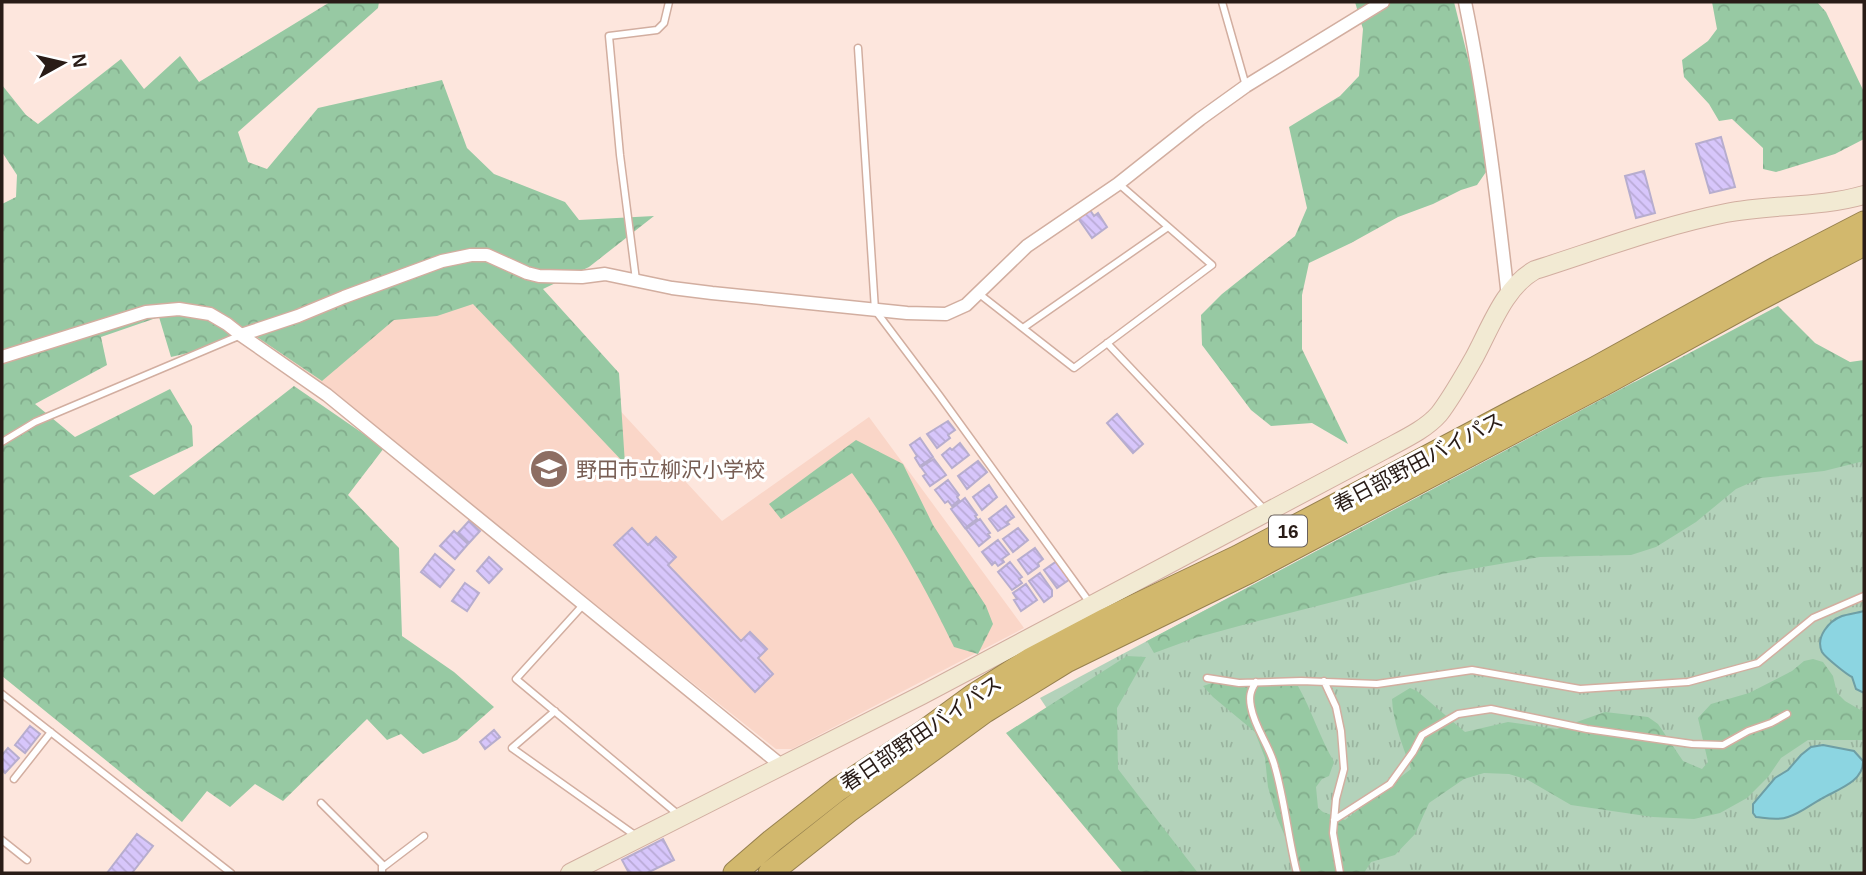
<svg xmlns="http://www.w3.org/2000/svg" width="1866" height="875" font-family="Helvetica,'Noto Sans JP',sans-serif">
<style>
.built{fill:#fad6c8}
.grass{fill:url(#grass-tufts)}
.forest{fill:url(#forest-crowns)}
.water{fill:#8cd5e1;stroke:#6e9ea4;stroke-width:2}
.building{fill:url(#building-back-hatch);stroke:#b7adce;stroke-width:2}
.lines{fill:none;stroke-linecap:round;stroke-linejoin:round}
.lane-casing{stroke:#d2aea0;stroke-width:9}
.street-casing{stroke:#d2aea0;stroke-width:15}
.secondary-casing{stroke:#d2aea0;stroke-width:20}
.highway-casing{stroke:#97814f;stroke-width:25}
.lane{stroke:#fff;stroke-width:6}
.street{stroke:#fff;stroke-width:12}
.secondary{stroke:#f2ead3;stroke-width:18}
.highway{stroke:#d2b86d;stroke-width:23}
.labels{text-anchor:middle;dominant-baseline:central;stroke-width:6;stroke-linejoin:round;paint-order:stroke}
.shield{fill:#fff;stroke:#69605d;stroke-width:2}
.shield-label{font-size:19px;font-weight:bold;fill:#291c17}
.street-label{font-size:21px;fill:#291c17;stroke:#fff}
.education-label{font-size:21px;fill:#785e54;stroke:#fff;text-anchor:start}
</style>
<defs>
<pattern id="grass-tufts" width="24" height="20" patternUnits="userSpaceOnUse" patternTransform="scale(1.75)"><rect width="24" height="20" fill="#b3d2ba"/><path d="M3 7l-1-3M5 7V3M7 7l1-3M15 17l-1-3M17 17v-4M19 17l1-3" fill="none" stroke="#9ab49f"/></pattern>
<pattern id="forest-crowns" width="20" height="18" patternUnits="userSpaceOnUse" patternTransform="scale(1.75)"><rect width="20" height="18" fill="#97c9a3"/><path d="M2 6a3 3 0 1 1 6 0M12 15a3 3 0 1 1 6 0" fill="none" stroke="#82ac8c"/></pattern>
<pattern id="building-back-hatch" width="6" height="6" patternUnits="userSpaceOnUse" patternTransform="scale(1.75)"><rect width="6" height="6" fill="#d7c6fb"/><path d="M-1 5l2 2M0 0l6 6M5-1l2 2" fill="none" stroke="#b9aad6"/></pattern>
</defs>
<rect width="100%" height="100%" fill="#fde6dd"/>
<!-- built -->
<path class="built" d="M482 261 722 521 869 417 1024 628 792 749H776L329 394 259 342 260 330Z"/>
<!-- grass -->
<path class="grass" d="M1634 382 1864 434V873H1156L1040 698Z"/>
<!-- forest -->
<path class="forest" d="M330 2H379L378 8 238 132 248 162 267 169 318 108 442 80 467 148 494 174 565 202 579 220 654 216 589 267 543 289 619 373 625 464 473 304 437 316 394 320 322 381 257 337 171 357 159 317 101 337 107 365 35 404 75 437 170 389 192 426 193 446 129 476 154 495 294 386 384 448 348 495 399 548 402 636 454 672 494 707 457 740 423 754 401 734 387 740 367 719 283 801 255 784 230 807 207 791 182 822 2 676V204L16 197 17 175 2 152V85L26 115 38 124 121 59 144 89 180 56 199 82Z
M1355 2H1454L1474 82 1486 172 1477 185 1461 190 1433 204 1398 217 1351 243 1309 263 1302 295V349L1348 444 1312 423 1271 426 1251 410 1202 345 1201 315 1222 294 1295 236 1307 208 1289 127 1340 96 1359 76 1363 29Z
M1712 2H1817L1826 12 1864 92V139L1835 154 1776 172 1763 169V148L1732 119 1719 121 1709 104 1684 77 1682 60 1708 41 1717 29Z
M1778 306 1815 343 1850 362 1864 360V463L1860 462 1824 471 1761 478 1736 489 1696 522 1656 547 1631 555 1540 557 1442 574 1250 623 1195 638 1154 653 1147 641Z
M856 440 903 464 933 525 986 606 993 624 978 654 954 647C925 587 892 527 852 473L781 519 769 504Z
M1127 656 1146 657 1117 708 1118 769 1198 873H1123L1006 733Z
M1813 659 1823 662 1833 676 1837 693 1845 701 1864 712V740H1808L1781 758 1768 777 1747 798 1720 813 1694 819 1653 817 1571 805 1528 780 1509 774 1484 773 1464 779 1429 803 1415 834 1395 855 1371 862 1364 873H1301L1277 818 1268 787 1265 758 1255 732 1213 697 1203 686 1212 683 1244 686H1298C1312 711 1320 738 1334 762L1329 776 1322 779 1316 787 1318 808 1323 812 1345 820 1411 769C1403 746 1393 723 1392 699L1410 688 1417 691 1465 732 1508 722 1557 729 1605 712 1648 717 1658 724 1683 761 1702 769 1708 762 1698 718 1711 704 1749 693 1792 671 1804 661Z"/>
<!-- water -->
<path class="water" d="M1864 611V693L1856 689 1852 677C1846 674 1825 657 1822 652 1815 637 1829 621 1842 616 1849 614 1857 613 1864 611Z
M1823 745 1854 751 1863 761C1864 782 1836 790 1821 799 1810 805 1801 813 1788 817 1778 821 1766 818 1756 817L1753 813V804L1775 778 1788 770 1801 755 1811 747Z"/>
<!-- building -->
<path class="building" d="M1721 137 1735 187 1710 193 1696 144Z
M1644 171 1655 213 1636 218 1625 176Z
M1090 210 1094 216 1098 213 1107 227 1092 238 1078 218Z
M1117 414 1143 444 1133 453 1107 423Z
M948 421 955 430 948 435 950 438 937 448 927 434Z
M920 438 933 457 920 466 915 458 917 456 910 445Z
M960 443 969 455 952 468 942 455 950 448 952 450Z
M934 459 946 475 930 486 923 476 926 474 921 467Z
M978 461 987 472 967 489 958 476Z
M948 480 959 495 957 497 959 500 952 506 948 501 945 503 935 490Z
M989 485 997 497 982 510 973 497Z
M965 498 977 515 975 516 977 519 965 528 951 509Z
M1006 506 1014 517 1007 522 1009 524 998 531 989 519Z
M980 519 990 533 988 534 990 537 979 546 966 529Z
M469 521 480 531 469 543 458 533Z
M632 528 648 545 656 537 676 557 668 565 741 641 750 632 767 649 758 658 773 674 755 692 614 545Z
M1018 528 1028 540 1013 552 1003 539Z
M454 531 468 544 455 559 440 546Z
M998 540 1009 554 1002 559 1004 562 998 566 995 562 992 565 982 552Z
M1035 548 1043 559 1038 563 1039 566 1028 574 1018 560Z
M435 554 454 570 440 587 421 572Z
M489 557 502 569 489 583 477 571Z
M1057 561 1070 579 1057 588 1044 570Z
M1010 562 1022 577 1019 579 1022 583 1012 590 998 572Z
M1040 573 1052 590V596L1044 602 1029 581Z
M465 583 479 593 467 611 452 601Z
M1026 584 1037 600 1021 611 1014 600 1017 599 1013 593Z
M30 726 40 734 25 753 15 745Z
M494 730 500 737 485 749 480 742Z
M8 748 19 758 5 773 2 770V755Z
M137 834 153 846 132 873H107Z
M663 839 674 860 647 873H629L622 860Z"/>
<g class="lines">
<defs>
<path id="lane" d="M1222 2 1246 86
M858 48 875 310 939 395 1090 603
M636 280 620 155 609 36 657 30 664 23 669 2
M978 293 1074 368 1212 265 1119 184
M1023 328 1168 227
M1107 343 1265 510
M2 442 35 422 241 335
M583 605 516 679 680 816
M1207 678 1239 683 1301 681 1377 684 1472 670 1580 689 1688 682 1758 663 1813 618 1864 596
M1324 681 1336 707 1341 731 1344 769 1336 799 1333 833 1340 873
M1256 682C1250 691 1249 697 1251 707 1255 729 1270 746 1275 767 1285 802 1288 838 1297 873
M2 694 231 873
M555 711 512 748 636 836
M14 779 51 732
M321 803 382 864V873
M1334 820 1390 784 1413 752 1422 735 1458 714 1491 709 1587 729 1692 744 1723 745 1748 731 1771 723 1787 714
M2 840 27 860
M382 868 424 836"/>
<path id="street" d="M1465 2C1485 99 1497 198 1508 297
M241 335 298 316 344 297 442 261 471 255H487L527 273 539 276 582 277 605 274 672 288 712 293 907 313 946 314 966 305 1027 246 1118 184 1200 119 1246 86 1383 2
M2 357 146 312 179 309 210 314 227 324 241 335 327 395 782 766"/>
<path id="secondary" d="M570 873 922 695 1384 450C1402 440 1425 430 1439 414 1452 397 1463 377 1474 358 1490 329 1504 287 1535 270 1598 250 1661 226 1726 213 1771 204 1819 208 1864 195"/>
<path id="highway" d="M735 873 772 841 837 790 921 734 973 696 1030 660 1104 621 1238 557 1596 368 1777 268 1864 223
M770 873 848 811 985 711 1066 661 1248 572 1607 382 1751 303 1864 244"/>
</defs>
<!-- lane casing -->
<use href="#lane" class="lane-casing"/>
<!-- street casing -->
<use href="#street" class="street-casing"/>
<!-- secondary casing -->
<use href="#secondary" class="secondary-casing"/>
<!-- highway casing -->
<use href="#highway" class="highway-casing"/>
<!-- lane -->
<use href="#lane" class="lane"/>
<!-- street -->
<use href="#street" class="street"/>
<!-- secondary -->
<use href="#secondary" class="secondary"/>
<!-- highway -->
<use href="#highway" class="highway"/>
</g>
<!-- icons -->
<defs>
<symbol id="school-disc" viewBox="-11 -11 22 22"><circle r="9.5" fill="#8d6e63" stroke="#fff"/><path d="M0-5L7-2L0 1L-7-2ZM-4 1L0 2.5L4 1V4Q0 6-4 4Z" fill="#fff"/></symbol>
</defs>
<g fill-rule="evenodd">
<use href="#school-disc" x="527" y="447" width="44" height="44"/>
</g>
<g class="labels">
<!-- shield labels -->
<rect class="shield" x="1269" y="515.5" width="38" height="31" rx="5"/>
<g class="shield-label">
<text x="1288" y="531">16</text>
</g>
<!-- street labels -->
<g class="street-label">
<text transform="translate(1418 462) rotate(-28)">春日部野田バイパス</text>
<text transform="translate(921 733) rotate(-34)">春日部野田バイパス</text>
</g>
<!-- education labels -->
<g class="education-label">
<text x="576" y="469">野田市立柳沢小学校</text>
</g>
</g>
<!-- border -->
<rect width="1866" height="875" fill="none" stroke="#291c17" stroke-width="7"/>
<!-- north arrow -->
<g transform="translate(63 63) rotate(82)" stroke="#ffffff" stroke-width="5" paint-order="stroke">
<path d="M0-5L12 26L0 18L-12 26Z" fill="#291c17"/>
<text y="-10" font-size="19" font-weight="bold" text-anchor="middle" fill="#291c17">N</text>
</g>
</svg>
